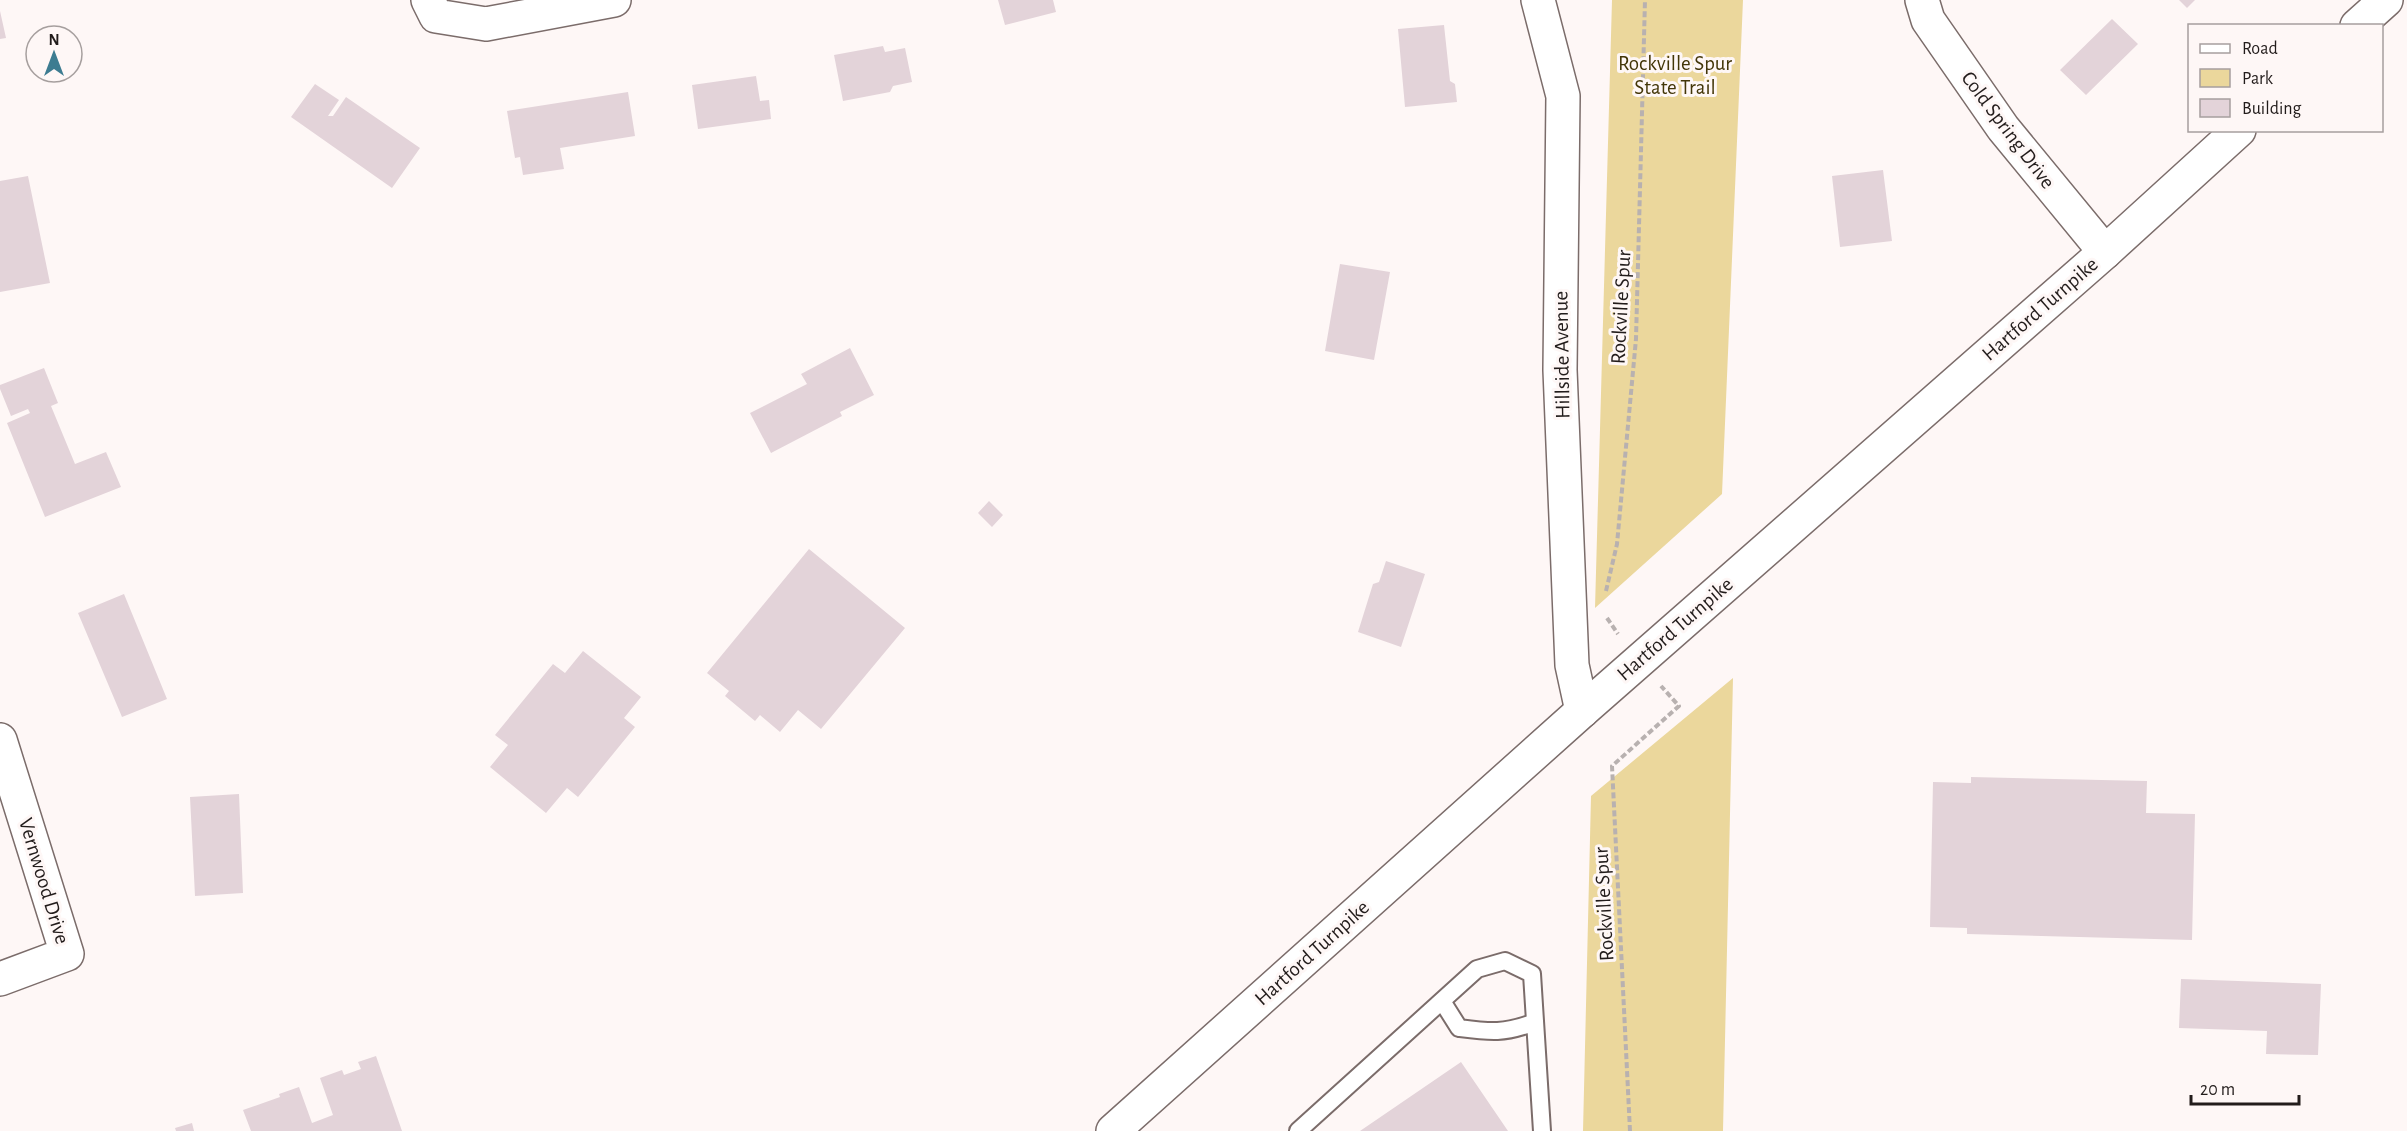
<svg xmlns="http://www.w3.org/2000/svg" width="2407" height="1131" font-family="'Alegreya Sans',sans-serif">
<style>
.green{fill:#ebd79c}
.building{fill:#e3d3d9}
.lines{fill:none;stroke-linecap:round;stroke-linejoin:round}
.lane-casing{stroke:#7b6c6a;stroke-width:20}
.street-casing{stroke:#7b6c6a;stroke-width:36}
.secondary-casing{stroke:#7b6c6a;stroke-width:36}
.path{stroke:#b8b1b0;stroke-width:4;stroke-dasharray:6 3;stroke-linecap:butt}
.lane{stroke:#fff;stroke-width:16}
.street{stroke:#fff;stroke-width:33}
.secondary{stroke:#fff;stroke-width:33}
.labels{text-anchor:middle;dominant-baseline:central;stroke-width:6;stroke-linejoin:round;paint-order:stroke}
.park-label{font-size:21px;fill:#433608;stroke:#fef7f6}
.street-label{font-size:21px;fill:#221c1b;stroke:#fef7f6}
</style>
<rect width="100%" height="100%" fill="#fef7f6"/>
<!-- green -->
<path class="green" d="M1612 0H1743L1722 494 1595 608Z
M1733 678 1723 1131H1583L1591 796Z"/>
<!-- building -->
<path class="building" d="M998 0H1053L1056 12 1005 25Z
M2179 0H2195L2187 8Z
M0 11 6 38 0 39Z
M2112 19 2138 44 2086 95 2060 70Z
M1444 25 1450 81 1455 84 1457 102 1405 107 1398 29Z
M883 46 885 52 905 48 912 82 893 86 890 92 843 101 834 55Z
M756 76 760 101 769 100 771 119 698 129 692 85Z
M315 84 339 100 328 116H333L346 97 420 148 392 188 291 117Z
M628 92 635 136 560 148 564 169 523 175 520 157 515 158 507 111Z
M1883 170 1892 241 1840 247 1832 176Z
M28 176 50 283 0 292V181Z
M1340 264 1390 272 1374 360 1325 351Z
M850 348 874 395 840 412 842 416 771 453 750 413 807 384 801 374Z
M44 368 58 403 51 406 75 464 106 452 121 487 45 517 7 423 30 413 28 409 11 416 0 389V385Z
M989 501 1003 515 992 527 978 513Z
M809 549 905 628 821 729 798 710 780 732 760 715 755 721 725 696 729 691 707 673Z
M1386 561 1425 574 1401 647 1358 632 1373 584 1379 582Z
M124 594 167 699 122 717 78 613Z
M583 651 641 697 624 718 635 727 578 797 567 788 546 813 490 767 508 745 495 735 553 664 565 673Z
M1971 777 2147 781 2146 813 2195 814 2192 940 1967 934V928L1930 927 1933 782 1971 783Z
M239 794 243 893 195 896 190 797Z
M2181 979 2321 984 2318 1055 2266 1054 2267 1031 2179 1028Z
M376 1056 402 1131H251L243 1110 280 1097 279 1094 299 1087 312 1123 333 1115 320 1078 342 1070 344 1075 361 1069 358 1062Z
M1461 1062 1508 1131H1360Z
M192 1123 194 1131H176L175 1128Z"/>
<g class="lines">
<defs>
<path id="lane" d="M1442 1001 1459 1028C1490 1032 1504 1034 1535 1022
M1298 1131 1477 969 1505 961 1532 974 1542 1131"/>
<path id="street" d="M428 0 436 16 486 24 614 0
M1538 0 1563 96 1560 370 1572 665 1582 711
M1922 0 1928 20 2003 128 2105 252
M0 740 67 954 0 979"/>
<path id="secondary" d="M2357 26 2386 0
M1113 1131 1582 711 2105 252 2239 130"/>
</defs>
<!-- lane casing -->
<use href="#lane" class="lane-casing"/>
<!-- street casing -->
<use href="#street" class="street-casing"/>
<!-- secondary casing -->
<use href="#secondary" class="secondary-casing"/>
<!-- path -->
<path class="path" d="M1606 591 1617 544 1636 339 1645 0
M1607 618 1618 634
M1630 1131 1612 766 1679 706 1661 686"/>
<!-- lane -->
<use href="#lane" class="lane"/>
<!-- street -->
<use href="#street" class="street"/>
<!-- secondary -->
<use href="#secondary" class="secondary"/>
</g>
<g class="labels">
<!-- park labels -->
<g class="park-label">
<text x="1675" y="63">Rockville Spur<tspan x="1675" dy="24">State Trail</tspan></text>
</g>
<!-- street labels -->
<g class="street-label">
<text transform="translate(2008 130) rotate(53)">Cold Spring Drive</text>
<text transform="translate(1621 307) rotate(-87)">Rockville Spur</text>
<text transform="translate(2040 309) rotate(-41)">Hartford Turnpike</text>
<text transform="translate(1562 355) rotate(-91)">Hillside Avenue</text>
<text transform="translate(1675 629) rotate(-41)">Hartford Turnpike</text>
<text transform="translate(44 881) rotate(73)">Vernwood Drive</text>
<text transform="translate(1604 904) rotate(-93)">Rockville Spur</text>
<text transform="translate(1312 953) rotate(-42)">Hartford Turnpike</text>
</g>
</g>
<!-- legend -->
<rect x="2188" y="24" width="195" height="108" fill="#fef7f6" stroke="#a69f9e" stroke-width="1.5"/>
<rect x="2200" y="44" width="30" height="9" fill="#ffffff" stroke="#a69f9e" stroke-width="1.5"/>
<text x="2242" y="54" font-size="18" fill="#221c1b">Road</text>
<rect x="2200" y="69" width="30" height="18" fill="#ebd79c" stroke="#a69f9e" stroke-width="1.5"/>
<text x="2242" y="84" font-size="18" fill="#221c1b">Park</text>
<rect x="2200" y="99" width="30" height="18" fill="#e3d3d9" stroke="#a69f9e" stroke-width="1.5"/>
<text x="2242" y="114" font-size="18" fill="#221c1b">Building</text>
<!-- north arrow -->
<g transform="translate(54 54)"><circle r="28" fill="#fef7f6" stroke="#a69f9e" stroke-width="1.5"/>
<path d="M0-4.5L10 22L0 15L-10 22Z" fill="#3d7c91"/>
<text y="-9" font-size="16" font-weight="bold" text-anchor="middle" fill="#221c1b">N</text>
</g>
<!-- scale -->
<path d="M2191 1095v9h108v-9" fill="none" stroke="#221c1b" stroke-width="3"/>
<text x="2200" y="1095" font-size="18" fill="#221c1b" stroke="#fef7f6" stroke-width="4.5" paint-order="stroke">20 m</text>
</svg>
